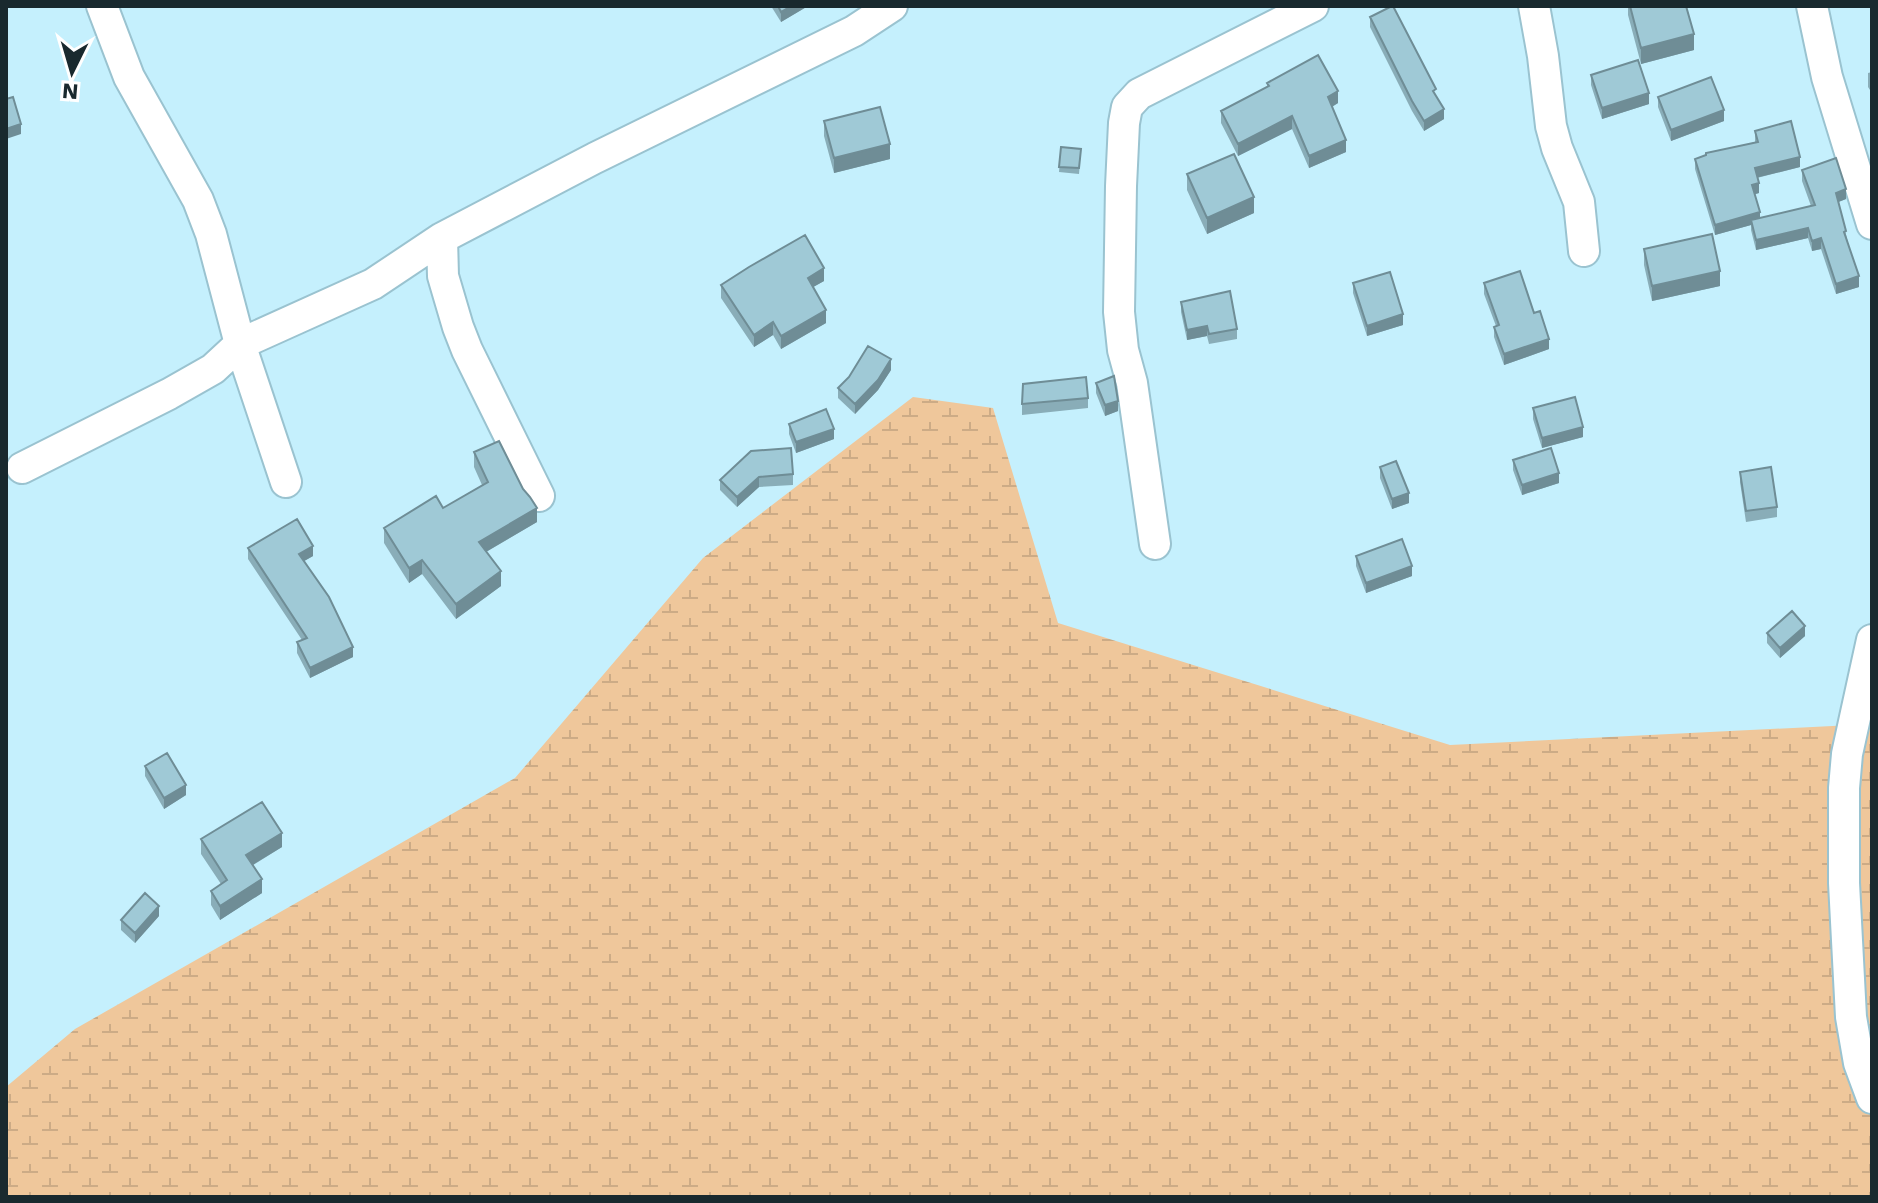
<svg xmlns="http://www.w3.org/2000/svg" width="1878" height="1203" font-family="'Work Sans',sans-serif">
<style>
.wetland{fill:url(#wetland-marsh)}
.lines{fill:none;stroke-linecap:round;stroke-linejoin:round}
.minor-casing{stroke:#9ac3d0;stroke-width:34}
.minor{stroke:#fff;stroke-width:30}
.wall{fill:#89adb8}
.shaded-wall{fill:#6f8d96}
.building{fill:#9fc9d6;stroke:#6f8d96;stroke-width:2}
</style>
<defs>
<pattern id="wetland-marsh" width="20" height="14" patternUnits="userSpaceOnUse" patternTransform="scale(2)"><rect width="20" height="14" fill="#efc79b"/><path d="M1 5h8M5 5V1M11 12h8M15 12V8" fill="none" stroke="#ccab86"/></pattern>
</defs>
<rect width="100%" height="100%" fill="#c5f0fd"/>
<!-- wetland -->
<path class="wetland" d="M913 397 993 408 1058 623 1450 745 1872 724V1197H6V1087L75 1029 515 778 703 558Z"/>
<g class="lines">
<defs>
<path id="minor" d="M102 6 129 77 198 200 211 234 240 344 286 482
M1534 6 1543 56 1551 126 1557 148 1579 202 1584 251
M1812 6 1827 77 1872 224
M442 238 443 276 458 327 467 350 539 496
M22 468 169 394 213 369 240 344 373 284 442 238 595 158 854 31 892 6
M1155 544 1132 383 1123 350 1119 312 1121 186 1124 123 1127 107 1139 94 1313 6
M1872 640 1847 754 1844 788V883L1851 1017 1859 1063 1872 1098"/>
</defs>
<!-- minor casing -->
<use href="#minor" class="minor-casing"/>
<!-- minor -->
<use href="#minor" class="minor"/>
</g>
<!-- wall -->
<path class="wall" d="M771 6H808L781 22Z
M1628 6H1686L1694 50 1641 64 1628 15Z
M1370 17 1436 96 1444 119 1424 131 1412 111 1370 27Z
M1872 72V93L1868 87V73Z
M1591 75 1649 104 1602 119 1591 85Z
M1267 83 1338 103 1332 107 1346 152 1309 168 1292 129 1238 156 1221 123V111L1267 87Z
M1658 97 1724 121 1671 141 1658 107Z
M824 121 890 159 834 173 824 136Z
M1755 131 1800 167 1757 178 1759 193 1755 194 1760 218 1811 206 1802 181V170L1846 199 1838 202 1859 287 1836 294 1821 249 1812 251 1808 238 1756 250 1751 230V225L1715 235 1695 169V159L1755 142Z
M1061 147 1081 149 1079 174 1059 172Z
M1187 174 1254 213 1207 234 1187 190Z
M1644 249 1720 286 1652 301 1644 265Z
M824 281 813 287 826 323 781 349 773 335 754 347 721 298V285Z
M1353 283 1403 325 1367 336 1353 293Z
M1484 283 1534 313 1549 349 1504 365 1494 337V327L1496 326 1484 294Z
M1181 302 1237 329V339L1209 344 1207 336 1187 340 1181 312Z
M891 370 878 390 855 414 838 398V388Z
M1096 383 1118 411 1105 416 1096 393Z
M1088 398V408L1022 415V404Z
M1533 408 1583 437 1542 448 1533 419Z
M789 424 834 439 796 453 789 434Z
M474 452 537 522 486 552 501 586 456 619 422 574 409 583 384 543V528L443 508 482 485 474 467Z
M1513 460 1559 483 1522 495 1513 470Z
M1380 467 1409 503 1392 509 1380 478Z
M1740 472 1777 507V517L1746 522 1740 482Z
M793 474V485L759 487 737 507 720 490V480Z
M248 548 313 556 304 561 353 657 310 678 297 653V642L302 640 248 559Z
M1356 556 1412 576 1366 593 1356 566Z
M1767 633 1805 636 1780 658 1767 643Z
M145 766 186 795 164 809 145 776Z
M201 839 282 847 253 865 262 893 220 920 211 905V891L221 884 201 854Z
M159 916 135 943 121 930V920Z"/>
<!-- shaded-wall -->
<path class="shaded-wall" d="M791 6H808L781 22V12Z
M1694 34V50L1641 64V48Z
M1338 91V103L1328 109V97Z
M1649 93V104L1602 119V108Z
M1444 109V119L1424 131V121Z
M1724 110V121L1671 141V130Z
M1292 116V129L1238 156V144Z
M21 124V134L6 139V129Z
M1346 140V152L1309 168V156Z
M890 144V159L834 173V158Z
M1800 157V167L1755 178V168Z
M1759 183V193L1752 195V185Z
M1846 189V199L1836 203V193Z
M1254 197V213L1207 234V218Z
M1760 212V222L1751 220V225L1715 235V225Z
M1808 228V238L1756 250V240Z
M1821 238V249L1812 251V241Z
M824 268V281L808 290V278Z
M1720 271V286L1652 301V286Z
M1859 276V287L1836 294V284Z
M826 310V323L781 349V336Z
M1403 314V325L1367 336V326Z
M773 322V335L754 347V335Z
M1207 326V336L1187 340V330Z
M1549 339V349L1504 365V354Z
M891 359V370L878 390 855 414V404Z
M1118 401V411L1105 416V405Z
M1583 427V437L1542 448V438Z
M834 429V439L796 453V442Z
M1559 473V483L1522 495V485Z
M759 477V487L737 507V497Z
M1409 493V503L1392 509V499Z
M537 508V522L479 556V542Z
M313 546V556L299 564V554Z
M422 560V574L409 583V568Z
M1412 566V576L1366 593V583Z
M501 571V586L456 619V604Z
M1805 626V636L1780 658V648Z
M353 647V657L310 678V668Z
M186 785V795L164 809V798Z
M282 833V847L246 869V855Z
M262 879V893L220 920V906Z
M159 906V916L135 943V933Z"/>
<!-- building -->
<path class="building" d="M778 6H791L781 12Z
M1392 6H1393L1436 89 1433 91 1444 109 1424 121 1412 101 1370 17Z
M1630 6H1686L1694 34 1641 48Z
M1318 55 1338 91 1328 97 1346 140 1309 156 1292 116 1238 144 1221 111 1269 86 1267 83Z
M1638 60 1649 93 1602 108 1591 75Z
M1711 77 1724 110 1671 130 1658 97Z
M13 97 21 124 6 129V99Z
M880 107 890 144 834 158 824 121Z
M1791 121 1800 157 1755 168 1759 183 1752 185 1760 212 1715 225 1695 159 1706 155V153L1758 142 1755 131Z
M1061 147 1081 149 1079 168 1059 167Z
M1234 154 1254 197 1207 218 1187 174Z
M1836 158 1846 189 1836 193 1846 231 1844 232 1859 276 1836 284 1821 238 1812 241 1808 228 1756 240 1751 220 1815 205 1802 170Z
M1712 234 1720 271 1652 286 1644 249Z
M805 235 824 268 808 278 826 310 781 336 773 322 754 335 721 285 749 267Z
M1520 271 1534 313 1540 311 1549 339 1504 354 1494 327 1499 325 1484 283Z
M1390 272 1403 314 1367 326 1353 283Z
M1230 291 1237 329 1209 334 1207 326 1187 330 1181 302Z
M868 346 891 359 878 380 855 404 838 388 849 377Z
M1114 376 1118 401 1105 405 1096 383Z
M1086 377 1088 398 1022 404 1023 384Z
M1575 397 1583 427 1542 438 1533 408Z
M826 409 834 429 796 442 789 424Z
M499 441 523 489 530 497 537 508 479 542 501 571 456 604 422 560 409 568 384 528 436 496 443 508 488 482 474 452Z
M791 448 793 474 759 477 737 497 720 480 751 451Z
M1551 448 1559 473 1522 485 1513 460Z
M1396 461 1409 493 1392 499 1380 467Z
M1771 467 1777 507 1746 511 1740 472Z
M297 519 313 546 299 554 329 597 353 647 310 668 297 642 307 638 248 548Z
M1402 539 1412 566 1366 583 1356 556Z
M1792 611 1805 626 1780 648 1767 633Z
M167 753 186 785 164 798 145 766Z
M262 802 282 833 246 855 262 879 220 906 211 891 227 880 201 839Z
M145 893 159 906 135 933 121 920Z"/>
<!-- border -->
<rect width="1878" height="1203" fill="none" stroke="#19292e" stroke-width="16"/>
<!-- north arrow -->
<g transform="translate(72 72) rotate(185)" stroke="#ffffff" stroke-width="6" paint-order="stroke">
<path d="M0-6L14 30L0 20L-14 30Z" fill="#19292e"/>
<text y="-12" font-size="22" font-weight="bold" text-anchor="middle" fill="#19292e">N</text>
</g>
</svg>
